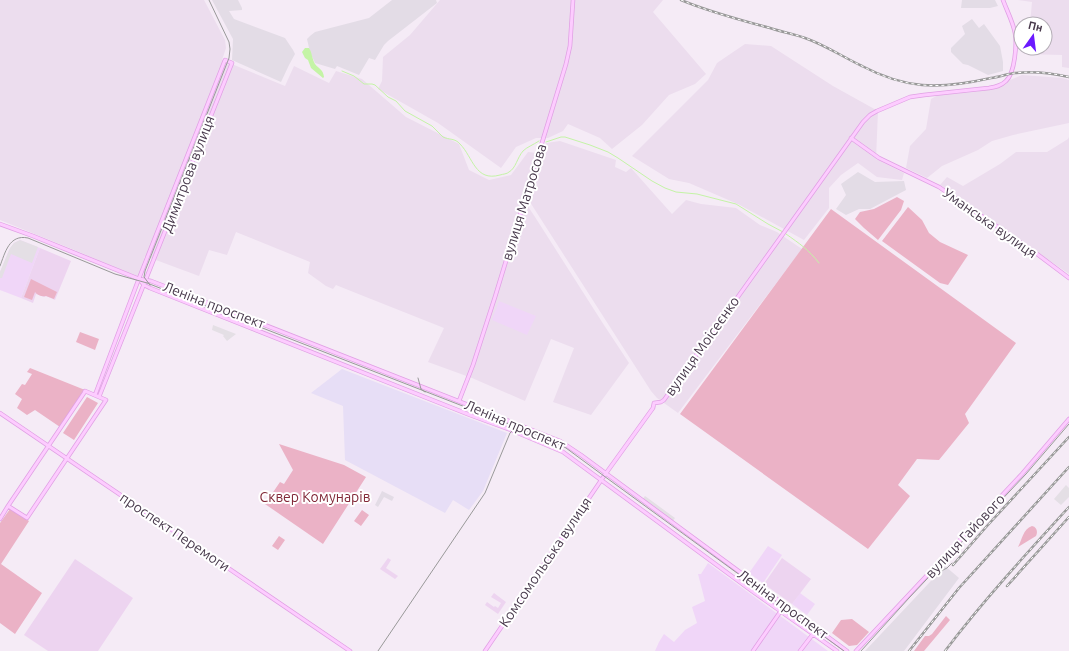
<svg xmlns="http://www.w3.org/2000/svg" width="1069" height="651" font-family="Ubuntu,sans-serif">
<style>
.residential{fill:#ecddee}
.commercial{fill:#f0d6f8}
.industrial{fill:#e3dce6}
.education{fill:#edd4f0}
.medical{fill:#e7def6}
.green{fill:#ebb2c6}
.parking{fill:#e4dfe5}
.water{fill:#c4f4a6}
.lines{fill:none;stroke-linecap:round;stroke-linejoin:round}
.stream{stroke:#c4f4a6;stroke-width:1}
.secondary-casing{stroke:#e0a1e4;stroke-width:4.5}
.secondary{stroke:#fdccff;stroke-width:3}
.tram{stroke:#999;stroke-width:1}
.rail-casing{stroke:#999;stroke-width:2.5}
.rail{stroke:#fff;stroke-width:1;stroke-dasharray:3;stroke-linecap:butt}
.labels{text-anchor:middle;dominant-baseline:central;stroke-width:4;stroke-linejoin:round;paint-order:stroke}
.street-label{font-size:14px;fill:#47384b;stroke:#fff}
.park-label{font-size:14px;fill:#812737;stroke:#fff}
</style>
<rect width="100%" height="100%" fill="#f5ebf6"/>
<!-- residential -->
<path class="residential" d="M0 0H204L225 40 226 48 222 60 285 86 294 66 329 83 336 71 362 79 406 117 459 144 469 170 489 180 511 175 528 152 537 153 523 199 535 217 602 322 629 363 591 415 553 402 574 348 551 339 525 401 472 378 428 362 444 328 371 299 336 285 333 289 326 286 308 273 310 262 236 232 227 255 209 250 199 276 145 256 138 277 72 249 0 220Z
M440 0H663L653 12 706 74 695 84 669 95 642 125 612 149 600 138 568 124 563 131 548 138H536L516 147 501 168 438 123 378 89 382 81 383 57 410 35Z
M1018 0H1069V68L1062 67V55L1024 54 1022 48H1045V24H1030L1032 2Z
M745 44 771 46 833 86 878 111 876 159 904 173 902 180 877 177 858 163 841 175 829 188V208L804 240 740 205 689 183 669 179 632 156 708 80 717 63Z
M1022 75 1062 78 1069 80V123L1013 135 992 141 978 150 942 166 927 178 906 168 910 146 926 129 931 99 938 95 975 92 1000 87 1010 80Z
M1069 137V274L940 185 947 177 963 186 1000 164 1016 152H1047L1068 139Z
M560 141 616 160 615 167 626 172 631 168 672 214 686 200 701 204 736 208 760 225 777 232 802 249 678 413 657 398 651 391 528 199 546 143Z"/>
<!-- commercial -->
<path class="commercial" d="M20 240 40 248 21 298 0 290V272L9 250 14 243Z
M499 301 536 316 527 335 492 320Z
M768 546 782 555 763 583 749 573Z
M708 563 828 651H655L659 642 664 634 674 642 685 630 697 623 692 607 705 601 698 574H701Z
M800 593 815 604 807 615 792 604Z"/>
<!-- industrial -->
<path class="industrial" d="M212 0H238L242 8V10L229 11 234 19 285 38 293 50 295 54 289 65 281 82 232 60 233 39Z
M392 0H436L437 3 388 41 384 45 375 60 369 58 359 75 337 66 335 69 315 63 310 52 307 39 310 36 315 32 369 18Z
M962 0H995L998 6 990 8H961Z
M972 19 979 28 984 24 1000 46 1003 62V71L988 75 968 65 963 64 951 52V48L965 34 962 26Z
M858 172 875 182 904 181 906 190 870 209H859L846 215 836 209 846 195 841 184Z
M382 491 394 497 392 501 384 497 378 507 375 505Z
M945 566 959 578 904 651H865Z"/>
<!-- education -->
<path class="education" d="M40 248 71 261 55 300 46 296 44 297 36 294 33 303 21 298Z
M388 558 391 560 386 568 398 576 395 579 380 569Z
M782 558 811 579 792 604 764 584Z
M75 559 133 598 98 651H48L24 635Z
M494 593 506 602 498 614 485 605 487 602 494 607 495 606 498 608 501 603 491 597Z"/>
<!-- medical -->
<path class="medical" d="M342 369 507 433 483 491 469 510 453 500 445 513 345 460 343 406 311 393Z"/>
<!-- green -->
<path class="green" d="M897 197 904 201 901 210 878 240 864 228 855 219 860 212 874 209Z
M908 207 922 220 929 233 940 242 968 255 948 285 940 283 882 241Z
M831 209 1016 343 965 414 969 423 939 460 917 459 898 485 910 496 868 549 680 414Z
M31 279 57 292 54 299 46 296C42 297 37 295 35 292L32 300 24 297Z
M80 332 99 339 95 350 76 342Z
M30 368 85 390 60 427 35 410 27 415 17 408 22 399 15 394 22 384 25 385 32 374 27 372Z
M87 397 98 403 74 440 63 433Z
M279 444 344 465 366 477 323 544 265 504 280 482 284 484 293 470Z
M10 509 29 521 1 564 42 593 15 634 0 623V523Z
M362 510 369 515 361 526 354 521Z
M1032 526C1037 527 1038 532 1036 536L1018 547C1022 540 1023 529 1032 526Z
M279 536 285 540 278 550 272 546Z
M946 616 950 620 924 651H914L925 636H929L932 634Z
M852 619 869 632 857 645 849 646 832 633 841 620Z"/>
<!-- parking -->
<path class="parking" d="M20 240 38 247 32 263 11 254 2 278H0V272L10 248 14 243Z
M213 325 236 334 227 341 223 336 224 335 212 330Z
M1066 485 1069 488V497L1061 505 1054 499Z
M645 496 675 518 672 522 642 500Z"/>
<!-- water -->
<path class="water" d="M305 48H309C312 52 312 59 315 64 319 69 323 69 324 77L323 78 311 68 308 60 305 58 302 52Z"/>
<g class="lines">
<!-- stream -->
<path class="stream" d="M342 71 354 76 364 84H372L375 85 388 97 396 101 405 111 432 126 443 137C449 140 455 138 460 144 473 157 475 182 500 175 503 174 507 174 509 172 516 168 517 158 523 151 527 147 533 145 539 141
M546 142 561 137H565L590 145 608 152 618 158 652 181 665 188 676 192 697 194 736 204 768 224 783 232
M786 234C800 244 808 249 819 263"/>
<defs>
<path id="secondary" d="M851 138 879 158 939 187 1033 251 1069 278
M0 224 33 236 139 279 151 281 252 320 560 441 581 455 847 651
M139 279 144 285 150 288 470 415 511 430 563 452 752 591 837 651
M95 395 138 281 225 60 232 63 99 397
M459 401 473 365 495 297 566 64 570 46 573 0
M0 413 350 651
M0 519 8 506 84 393 85 391 106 400 27 518 8 506
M485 651 604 476 653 408 654 403 661 402 664 400 813 192 863 122 870 115 877 111 910 97 924 95 989 88C995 87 1001 86 1006 81 1015 73 1017 44 1015 33 1013 22 1007 11 1003 0
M753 651 785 605
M800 651 813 634
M856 651 1022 474 1069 419"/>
</defs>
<!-- secondary casing -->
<use href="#secondary" class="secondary-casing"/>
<!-- secondary -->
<use href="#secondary" class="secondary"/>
<!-- tram -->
<path class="tram" d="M0 266C5 253 9 234 28 238L115 274 147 283 555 442 566 448 604 476 844 651
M150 285 144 277 145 271 229 58 230 49 229 42 209 0
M418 378 421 389 425 392
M935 574 947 568 952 563
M378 651 485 493 510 433 514 429H520
M861 651 909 598 1026 474 1069 424"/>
<defs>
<path id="rail" d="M681 0C710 12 740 20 770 28 782 32 794 34 805 38 825 45 843 57 862 66 881 76 901 83 922 85 946 87 969 83 991 78 999 77 1007 74 1015 73 1033 71 1052 73 1069 77
M953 565 987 526 1069 437
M1007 586 1069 517
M909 651 959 588 1069 467
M945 651C983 601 1026 554 1069 507"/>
</defs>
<!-- rail casing -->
<use href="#rail" class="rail-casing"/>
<!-- rail -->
<use href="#rail" class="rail"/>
</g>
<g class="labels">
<!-- street labels -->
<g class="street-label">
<text transform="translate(188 174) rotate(-69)">Димитрова вулиця</text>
<text transform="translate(524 202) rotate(-73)">вулиця Матросова</text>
<text transform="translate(990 223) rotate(35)">Уманська вулиця</text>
<text transform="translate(214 305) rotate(21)">Леніна проспект</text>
<text transform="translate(702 346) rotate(-55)">вулиця Моісеєнко</text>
<text transform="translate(515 425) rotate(23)">Леніна проспект</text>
<text transform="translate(175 532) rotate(34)">проспект Перемоги</text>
<text transform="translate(965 536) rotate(-47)">вулиця Гайового</text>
<text transform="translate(545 562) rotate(-56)">Комсомольська вулиця</text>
<text transform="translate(783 604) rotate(36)">Леніна проспект</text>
</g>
<!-- park labels -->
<g class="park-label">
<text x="315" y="497">Сквер Комунарів</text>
</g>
</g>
<!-- north arrow -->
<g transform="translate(1033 36) rotate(14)"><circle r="19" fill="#ffffff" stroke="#b5afb7"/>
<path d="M0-3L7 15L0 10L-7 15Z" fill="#6a19ff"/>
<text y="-6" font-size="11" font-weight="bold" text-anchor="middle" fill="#47384b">Пн</text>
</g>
</svg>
